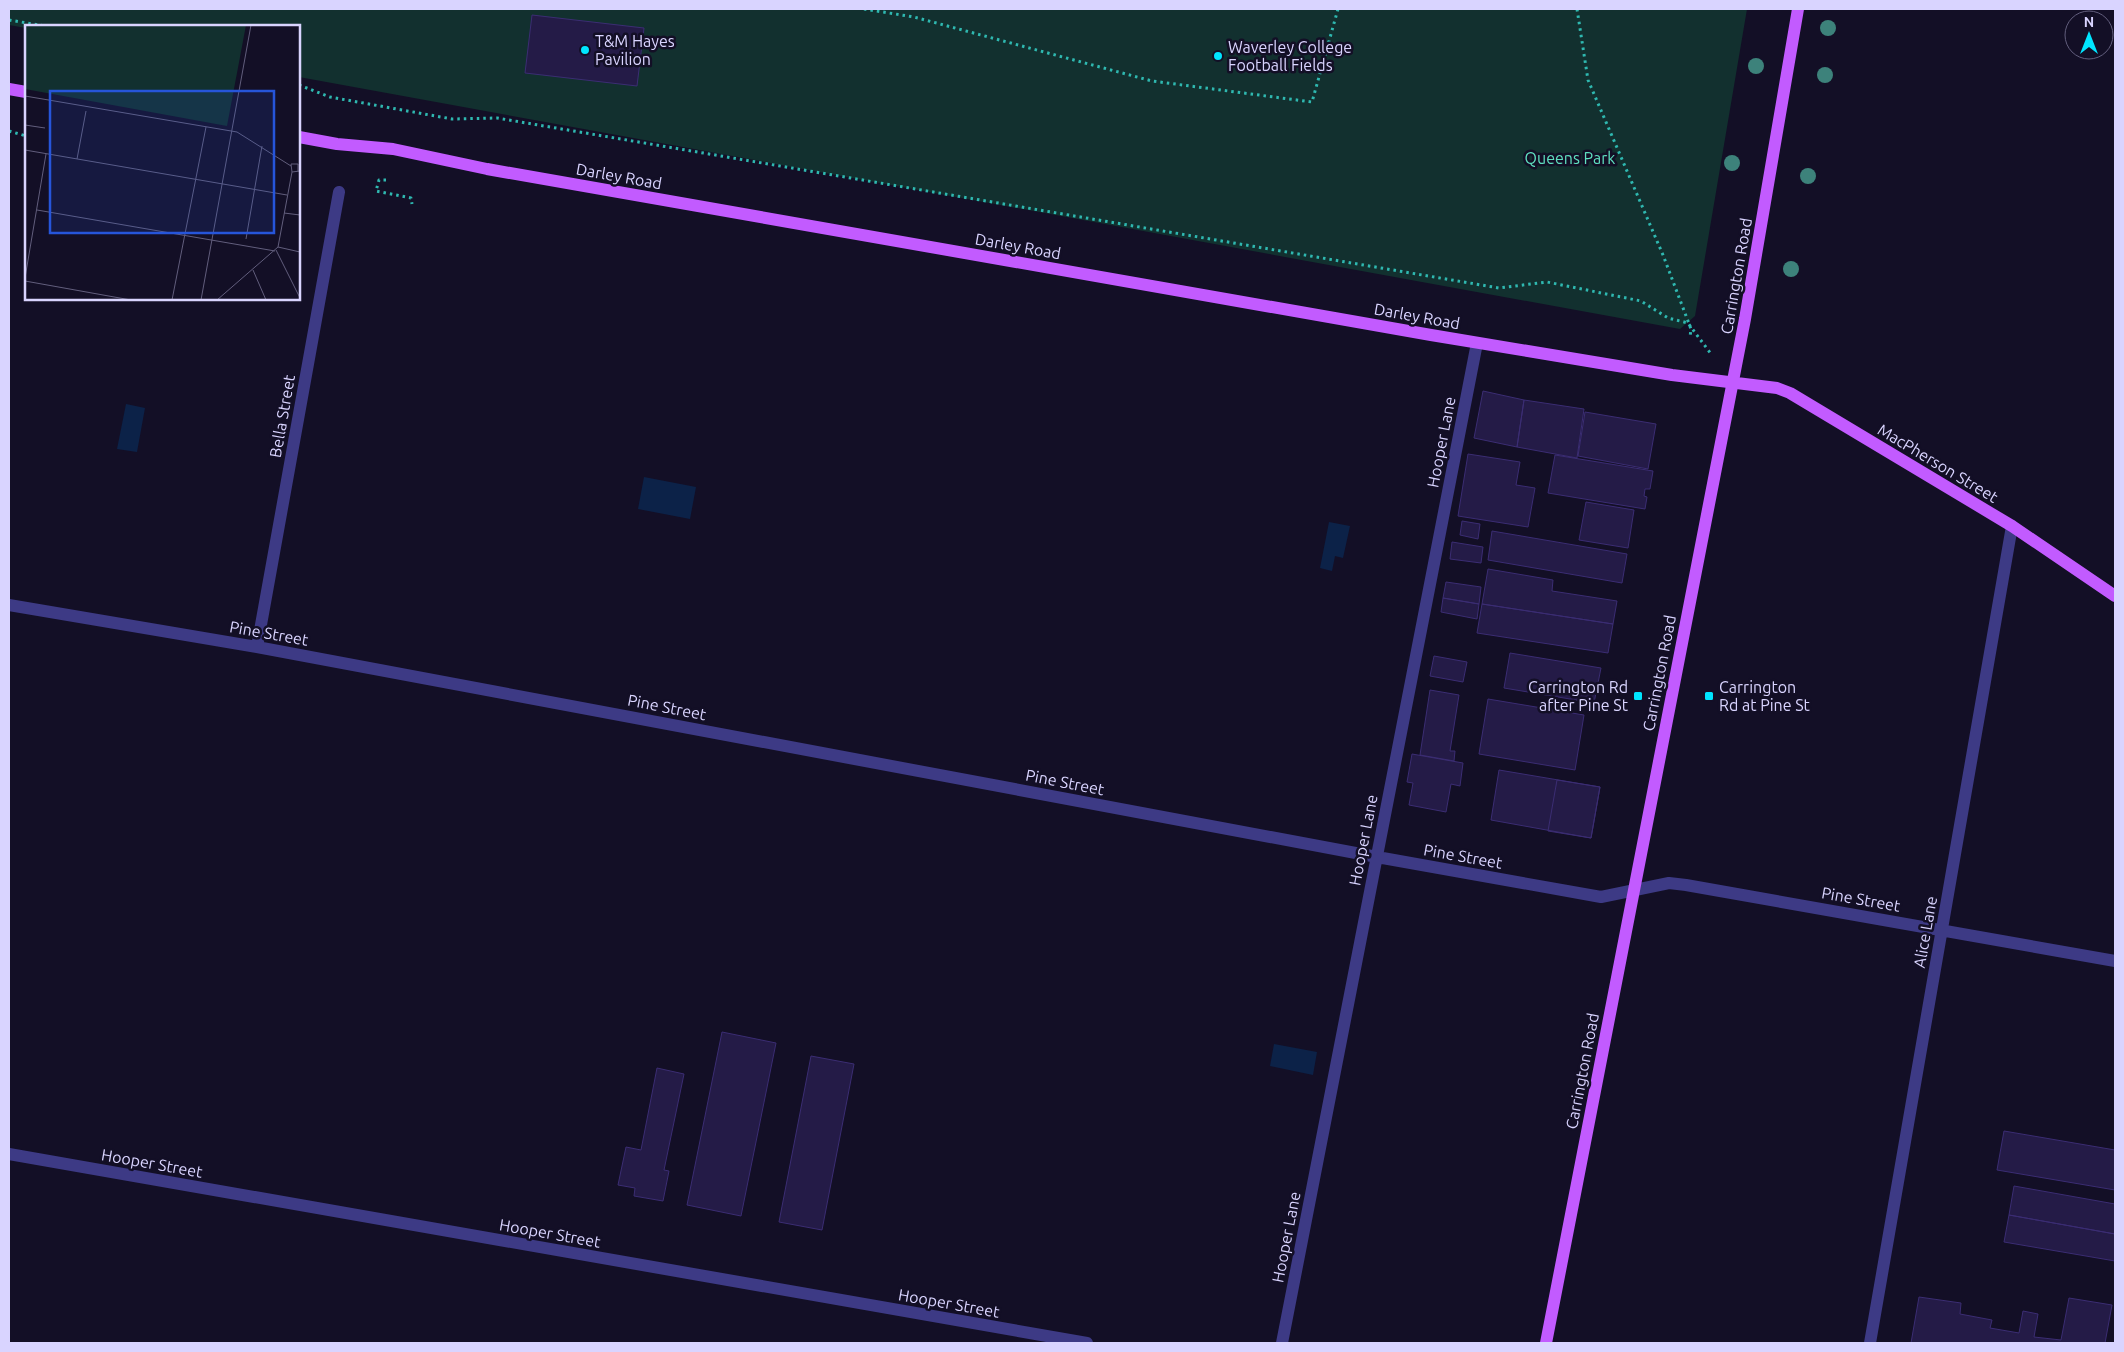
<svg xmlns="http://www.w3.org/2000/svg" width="2124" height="1352" font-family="Ubuntu,sans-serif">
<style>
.green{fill:#12302f}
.water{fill:#0c2248}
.building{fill:#241b47;stroke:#3b2d73}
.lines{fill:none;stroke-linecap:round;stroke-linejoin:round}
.path{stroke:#2fb8b0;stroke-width:3;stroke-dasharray:2.5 4;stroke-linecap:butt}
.minor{stroke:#3d3a85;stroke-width:12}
.major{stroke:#c25bff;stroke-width:12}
.tree{fill:#3d827b}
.poi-dot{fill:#00e5ff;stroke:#130f26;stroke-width:2}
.labels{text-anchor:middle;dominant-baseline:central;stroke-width:5;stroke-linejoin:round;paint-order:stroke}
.poi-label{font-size:16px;fill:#d9d4ff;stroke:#130f26;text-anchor:start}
.park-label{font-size:16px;fill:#5fe0c0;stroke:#130f26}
.street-label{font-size:16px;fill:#d9d4ff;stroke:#130f26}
.inset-road{fill:none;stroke:#625e7d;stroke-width:1}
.view{fill:#2655da;fill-opacity:0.15;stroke:#2655da;stroke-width:2.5}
.inset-edge{fill:none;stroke:#d9d4ff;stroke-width:2.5}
</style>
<rect width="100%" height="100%" fill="#130f26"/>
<!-- green -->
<path class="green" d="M9 9H1747L1695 316 1680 329 299 77V26L26 28 9 25Z"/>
<!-- water -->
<path class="water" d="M126 404 145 408 137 452 117 449Z
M644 477 696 487 690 519 638 509Z
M1329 522 1350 526 1343 558 1335 556 1332 571 1320 568Z
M1274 1044 1317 1052 1313 1075 1270 1066Z"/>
<!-- building -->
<path class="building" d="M532 15 644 28 637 86 525 73Z
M1483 391 1524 400 1517 447 1474 438Z
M1524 400 1584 409 1577 458 1517 447Z
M1585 412 1656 424 1648 469 1578 456Z
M1468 454 1520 462 1516 485 1535 488 1528 527 1458 516Z
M1555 455 1653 471 1650 489H1645L1644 496 1647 497 1645 509 1548 493Z
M1586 502 1634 510 1628 548 1579 540Z
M1462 521 1480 524 1478 539 1460 535Z
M1492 531 1627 554 1622 583 1488 560Z
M1452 542 1483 547 1481 563 1450 559Z
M1488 569 1553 580 1552 591 1617 601 1613 624 1482 604Z
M1446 582 1481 587 1479 604 1443 598Z
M1443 598 1479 604 1477 619 1441 612Z
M1482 604 1613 624 1608 653 1477 633Z
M1510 653 1601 668 1594 703 1504 688Z
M1434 656 1467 662 1463 682 1430 676Z
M1430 690 1459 695 1450 751H1455L1454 761 1420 755Z
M1488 699 1584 715 1575 770 1479 754Z
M1412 754 1463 763 1460 786 1451 784 1446 812 1409 805 1413 783 1407 782Z
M1499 770 1600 787 1591 838 1491 820Z
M1557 780 1600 787 1591 838 1548 831Z
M722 1032 776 1043 741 1216 687 1205Z
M811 1056 854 1064 822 1230 779 1222Z
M657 1068 684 1074 664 1170 669 1171 663 1201 634 1196 635 1188 618 1185 626 1147 641 1150Z
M2004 1131 2115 1150V1190L1997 1170Z
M2014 1186 2115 1204V1234L2009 1215Z
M2009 1215 2115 1234V1261L2004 1242Z
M1919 1297 1961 1303 1960 1314 1992 1320 1990 1328 2019 1333 2023 1311 2038 1314 2034 1337 2061 1340 2069 1298 2112 1305 2105 1343H1911Z"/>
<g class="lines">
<!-- path -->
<path class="path" d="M864 9 914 17 1152 81 1312 102 1338 9
M1577 9 1588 80 1663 255 1691 329 1690 337
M9 20 45 26
M299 85 330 97 452 119 497 118 1499 288 1547 282 1641 301 1668 318 1688 323 1711 354
M9 131 26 136
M386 180H379L376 191 411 198 412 204"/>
<!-- minor -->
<path class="minor" d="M9 605 257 647 1377 857 1601 897 1669 883 1686 885 2115 961
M257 647 339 192
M9 1154 1087 1343
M1282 1343 1477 343
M1870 1343 2012 526"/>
<!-- major -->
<path class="major" d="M9 89 26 92
M299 137 337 144 393 149 487 169 1431 335 1672 375 1777 388 1790 393 2012 526 2115 596
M1546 1343 1745 319 1798 9"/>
</g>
<!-- trees -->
<g class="tree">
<circle cx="1828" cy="28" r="8"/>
<circle cx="1756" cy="66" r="8"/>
<circle cx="1825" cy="75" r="8"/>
<circle cx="1732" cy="163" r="8"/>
<circle cx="1808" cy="176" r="8"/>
<circle cx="1791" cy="269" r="8"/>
</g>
<!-- markers -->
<g class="poi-dot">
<circle cx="585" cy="50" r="5"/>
<circle cx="1218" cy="56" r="5"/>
<rect x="1633" y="691" width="10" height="10" rx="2.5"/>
<rect x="1704" y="691" width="10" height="10" rx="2.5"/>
</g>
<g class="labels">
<!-- poi labels -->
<g class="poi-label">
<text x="595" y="41">T&amp;M Hayes<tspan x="595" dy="18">Pavilion</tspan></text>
<text x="1228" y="47">Waverley College<tspan x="1228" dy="18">Football Fields</tspan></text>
<text x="1628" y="687" text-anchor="end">Carrington Rd<tspan x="1628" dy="18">after Pine St</tspan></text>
<text x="1719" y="687">Carrington<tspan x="1719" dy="18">Rd at Pine St</tspan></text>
</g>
<!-- park labels -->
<g class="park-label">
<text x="1570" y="158">Queens Park</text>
</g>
<!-- street labels -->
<g class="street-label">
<text transform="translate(619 176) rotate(10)">Darley Road</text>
<text transform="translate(1018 246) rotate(10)">Darley Road</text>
<text transform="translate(1736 276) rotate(-80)">Carrington Road</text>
<text transform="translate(1417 316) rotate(10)">Darley Road</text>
<text transform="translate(282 416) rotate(-80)">Bella Street</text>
<text transform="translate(1441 442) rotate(-79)">Hooper Lane</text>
<text transform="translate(1938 463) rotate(31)">MacPherson Street</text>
<text transform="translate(269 633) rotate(10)">Pine Street</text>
<text transform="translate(1659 673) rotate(-79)">Carrington Road</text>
<text transform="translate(667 707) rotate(11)">Pine Street</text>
<text transform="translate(1065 782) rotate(11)">Pine Street</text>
<text transform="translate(1363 840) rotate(-79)">Hooper Lane</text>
<text transform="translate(1463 856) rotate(10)">Pine Street</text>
<text transform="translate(1861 899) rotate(10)">Pine Street</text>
<text transform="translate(1925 932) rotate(-80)">Alice Lane</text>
<text transform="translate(1582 1071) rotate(-79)">Carrington Road</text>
<text transform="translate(152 1163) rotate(10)">Hooper Street</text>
<text transform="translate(550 1233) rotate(10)">Hooper Street</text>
<text transform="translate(1286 1237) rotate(-79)">Hooper Lane</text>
<text transform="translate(949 1303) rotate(10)">Hooper Street</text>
</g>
</g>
<!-- overview -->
<g transform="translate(25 25)">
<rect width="275" height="275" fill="#130f26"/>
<path d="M221 0 202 101 0 64V0Z" fill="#12302f"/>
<path class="inset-road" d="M229 0H249M0 71 212 107 266 141M0 100 20 103M0 125 262 170M52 134 61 86M273 146V139H266L267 147 275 146M12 185 250 226M259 188 275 190M221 214 237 121M253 222 275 227M251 225 275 273M228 245 241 275M0 253 21 129M0 256 106 275M147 275 181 102M176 275 226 0M192 275 253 222 267 147"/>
<path class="view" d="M25 66H249V208H25Z"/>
<rect width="275" height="275" class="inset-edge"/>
</g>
<!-- border -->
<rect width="2124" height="1352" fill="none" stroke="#d9d4ff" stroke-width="20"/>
<!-- north arrow -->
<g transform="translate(2089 35)"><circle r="24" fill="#130f26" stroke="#625e7d"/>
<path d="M0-4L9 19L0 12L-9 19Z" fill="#00e5ff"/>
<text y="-8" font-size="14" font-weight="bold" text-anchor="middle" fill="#d9d4ff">N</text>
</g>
</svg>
